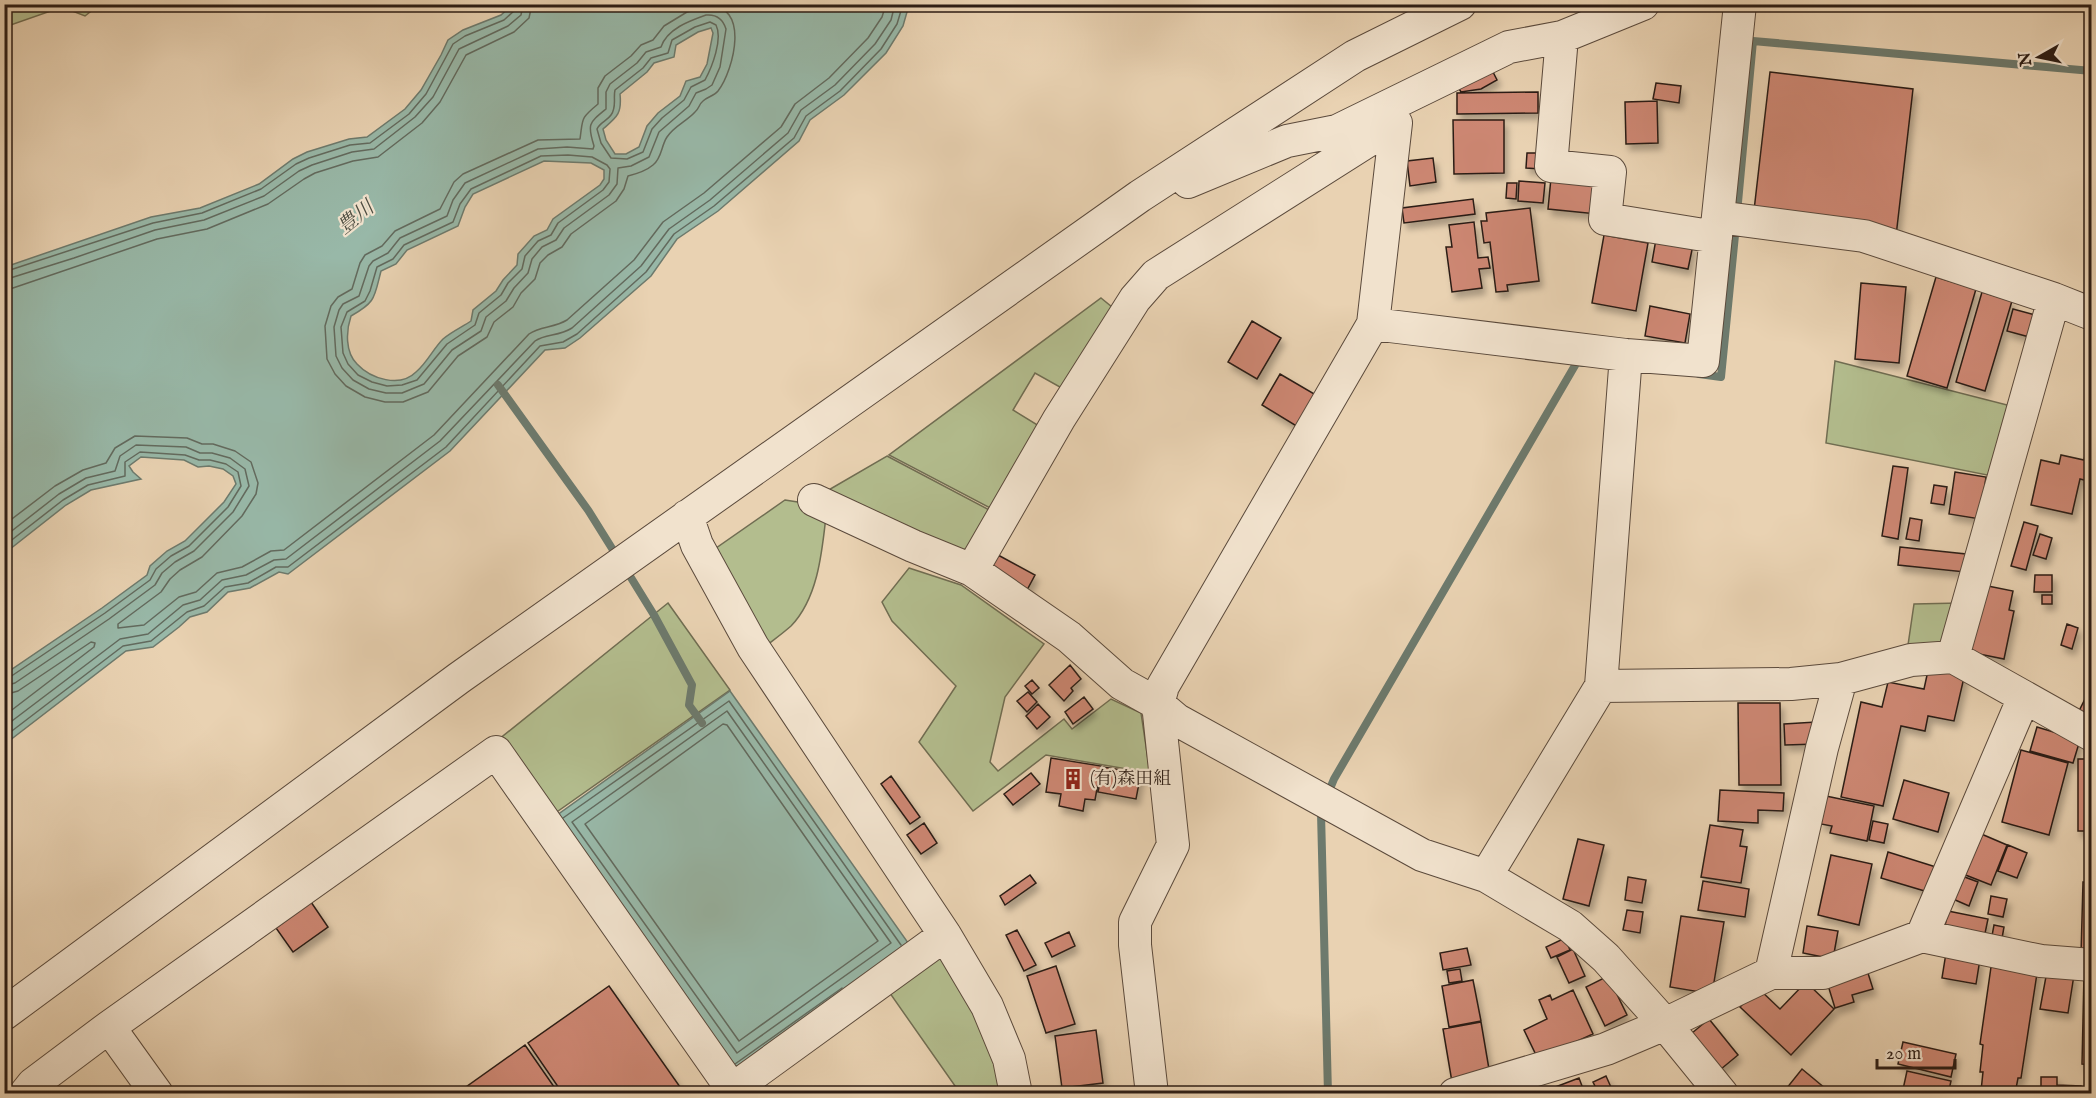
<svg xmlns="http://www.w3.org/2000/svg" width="2096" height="1098" font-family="'IM FELL English','Noto Serif JP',serif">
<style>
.green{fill:#b3bd8e;stroke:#706d52;stroke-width:1.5}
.water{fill:#98b8a8;stroke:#6d7a6d;stroke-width:1.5;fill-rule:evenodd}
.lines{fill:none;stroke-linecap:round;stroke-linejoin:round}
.shore{stroke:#626a5e;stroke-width:1.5}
.stream{stroke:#6d7a6d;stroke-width:8}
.building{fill:#cd8773;stroke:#2c1d15;stroke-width:1.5;filter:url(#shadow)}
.minor-casing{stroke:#5b4a3c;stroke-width:34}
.minor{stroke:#f1e2cd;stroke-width:32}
.labels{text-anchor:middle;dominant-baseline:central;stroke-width:4.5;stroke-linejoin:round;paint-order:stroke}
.poi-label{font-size:18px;fill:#2c1d15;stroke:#f1e2cd;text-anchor:start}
.water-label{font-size:20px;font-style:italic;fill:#4c4c41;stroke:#f1e2cd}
</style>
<defs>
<filter id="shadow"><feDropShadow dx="3.5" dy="6" stdDeviation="3" flood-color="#0004"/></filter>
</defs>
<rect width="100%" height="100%" fill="#e9d2b2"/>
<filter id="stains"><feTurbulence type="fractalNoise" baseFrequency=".00333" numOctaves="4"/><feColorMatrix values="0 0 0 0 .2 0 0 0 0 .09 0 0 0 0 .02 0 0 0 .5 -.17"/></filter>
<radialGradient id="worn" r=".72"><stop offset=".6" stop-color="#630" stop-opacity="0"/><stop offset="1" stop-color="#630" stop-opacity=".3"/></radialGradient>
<!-- green -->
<path class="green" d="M4 5 5 4 99 5 85 16 62 7 5 27Z
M1101 298 1118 312 1067 391 1035 373 1013 410 1044 429 996 511 889 455Z
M1835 361 2015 407 1997 477 1826 443Z
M887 456 995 513 969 561 820 495Z
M785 500 804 503 826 516C822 552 818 598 791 626 782 634 772 641 762 649L709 553Z
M909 568 961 585 1044 644 1005 697 990 762 998 771 1064 719 1072 729 1111 699 1141 713 1150 773 1046 755 973 811 919 742 956 686 892 621 882 602Z
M668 603 730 690 551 816 498 740Z
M1960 603 1948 650 1907 652 1914 604Z
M939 959 948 961 997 1063 1001 1093H960L887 989 928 960Z"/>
<!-- water -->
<path class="water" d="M512 5H909L903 26 886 53 844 95 810 120 799 141 718 211 677 239 651 276 580 338 565 348 545 350 450 451 288 574 279 572 250 588 228 592 207 612 190 617 179 627 153 647 126 651 5 744V674L102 608 147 575 150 566 167 551 185 541 224 502 236 484 233 476 223 469 209 466 198 467 184 460 141 457 129 466 133 472 141 479 91 490 66 505 5 553V267L151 217 200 208 259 184 293 159 307 152 349 139 367 137 405 109 421 90 441 55 448 40 463 30 501 15ZM711 28 713 33 707 64 700 77 686 81 680 96 658 113 647 126 639 147 626 154H615L606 140 603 129C617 117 622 114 620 94L647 72 654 63 674 57 676 45 698 32ZM544 161 591 163 604 170V179L600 185 553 219 547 230 534 236 518 254 517 265 503 280 496 291 473 310 471 321C462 327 451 332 443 339 433 349 427 363 416 372 400 388 371 379 357 364 345 352 346 331 351 316 376 302 374 298 381 271L396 264 407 250 458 226 465 207 473 194Z
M730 691 911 947 733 1073 553 818Z"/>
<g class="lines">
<!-- shore -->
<path class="shore" d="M706 6C751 3 734 70 718 91 714 96 707 97 703 101 699 104 699 109 695 112 687 121 674 126 667 137 661 146 662 158 653 165 646 171 636 174 628 176L624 189 616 201 571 234 562 247 548 255 540 263 535 279 521 293 513 307 494 322 487 337 458 356 428 392 403 402H385L365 397 346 386 335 374 327 359 325 326 331 306 338 297 352 289 360 263 365 255 382 246 395 231 440 209 454 182 463 174 538 140 580 139C583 118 580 119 598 104V88L605 76 631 56 641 45 653 40 664 26 687 12Z
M706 15C717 14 723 19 726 29L720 67 712 85 706 89 696 93 689 106 659 132 649 157 631 166 618 168 617 184 609 195 564 228 556 240 542 247 532 259 528 273 514 288 506 301 486 317 481 331 452 350 424 384 402 393H386L369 389 353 380 342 368 336 356 334 327 339 310 343 304 359 296 369 266 373 261 388 253 400 238 447 216 453 200 465 183 538 149 567 147 593 149 594 146C587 124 589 123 606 109V92L610 84 637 63 646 52 661 47C667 29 689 21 706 15Z
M710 22 716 25C723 39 712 67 705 80L691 87 684 100 662 118 652 129 643 152 627 159 611 158 601 143 597 129C600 122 607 121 611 115 617 107 613 98 615 90L643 68 651 58 668 53 672 40 695 27Z
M568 155 592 157 607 165 610 169 609 182 603 190 558 223 551 235 538 241 525 256 522 269 508 283 501 295 479 313 475 325 447 344 417 380 402 385 387 386 372 382 358 375 348 364 343 353 341 327 347 312 365 301 370 291 377 267 393 259 404 245 453 222 460 204 471 189 541 156Z
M4 272 153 223 202 213 261 189 296 164 309 158 350 145 370 143 409 114 426 94 453 44 465 36 504 20 515 10 516 4
M4 280 74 258 155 230 204 220 264 196 299 171 312 165 352 152 374 149 415 117 433 97 459 49 508 26 521 15 523 4
M4 289 13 288 157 239 207 229 268 204 304 179 315 173 353 161 378 157 422 123 440 102 466 55 514 32 529 18 532 4
M4 525 55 486 83 470 106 463 115 448 135 436 187 438 202 444H213L235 451 251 462 258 483 256 494 242 516 202 557 180 570 170 579 161 592 118 624V628L144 625 179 597 196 592 217 573 242 567 271 551 284 550 434 435 529 334C540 326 554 328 567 320L634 260 663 222 704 193 781 127 795 104 829 78 868 38 882 17 886 4
M4 537 59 494 86 478 115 471 120 456 136 445 186 447 200 453H212L230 458 245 469 249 486 233 512 194 551 175 562 162 573 155 585 109 619 15 683 4 686
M4 546 63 500 88 485 125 476V462L140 452 185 455 199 460H210L226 464 238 472 241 486 228 507 189 546 171 556 156 569 150 580 105 613 10 677 4 678
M4 695 18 691 91 642 95 643 94 647 4 716
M727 711 891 943 737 1053 572 822Z
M723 724 727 725 878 941 739 1041 585 824Z
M4 727 120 639 148 634 183 605 200 600 222 580 246 575 274 560 286 559 440 441 535 341C546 333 558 337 572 328L641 266 669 229 710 200 788 133 801 110 835 85 875 44 891 20 895 4
M4 737 123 646 151 641 187 612 204 606 225 587 248 583 276 567H288L446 447 540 346 563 342 577 334 646 272 674 234 714 206 794 138 806 116 840 91 881 49 897 24 903 4
M563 818 729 701 901 945
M735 1064 842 988"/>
<!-- stream -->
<path class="stream" d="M1737 213 1753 41 2092 71
M1699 374 1721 377 1736 225
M498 385 588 510 618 558
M625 568 654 615 692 685 689 705 702 723
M1327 796 1334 779 1577 362 1583 363
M1323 807 1321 813 1328 1094"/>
</g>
<!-- building -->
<path class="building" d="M1492 70 1497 80 1481 89 1461 92 1458 87Z
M1770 72 1913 89 1896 236 1753 219Z
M1656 83 1681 86 1679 103 1653 99Z
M1538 92V113L1457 114V93Z
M1657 101 1658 143 1626 144 1625 102Z
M1453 120H1504V173L1454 174Z
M1527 153H1542L1541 169 1526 168Z
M1433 158 1436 182 1410 186 1407 161Z
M1551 178 1600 184 1597 214 1548 209Z
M1519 181 1545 183 1543 203 1518 201Z
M1507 183H1517L1516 199 1506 198Z
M1473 199 1475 214 1404 223 1402 208Z
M1530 208 1539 281 1507 285 1508 291 1496 292 1490 242 1484 243 1481 221H1487L1486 213Z
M1474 222 1478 258 1488 257 1490 268 1479 269 1482 288 1452 292 1446 247H1452L1449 225Z
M1604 235 1648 243 1636 311 1592 303Z
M1656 239 1693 245 1688 269 1652 262Z
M1936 277 1976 289 1947 388 1907 376Z
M1861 283 1906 287 1899 363 1855 359Z
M1982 292 2012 301 1985 391 1956 382Z
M1650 306 1690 314 1685 343 1645 336Z
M2013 309 2039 316 2033 338 2007 331Z
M1252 321 1281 338 1257 379 1228 362Z
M1280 374 1316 395 1298 427 1262 405Z
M2087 448 2092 449V482L2080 479 2072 514 2031 505 2041 460 2059 464 2061 455 2084 460Z
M1893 466 1908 468 1898 539 1882 536Z
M1955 472 1986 477 1980 519 1949 514Z
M1934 485 1947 487 1944 505 1931 503Z
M1910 518 1922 520 1919 541 1906 539Z
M2024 522 2038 526 2026 570 2011 566Z
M2040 534 2052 538 2046 559 2033 555Z
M1900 547 1966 554 1965 572 1898 565Z
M998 555 1035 575 1027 590 990 570Z
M2035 575H2052V592H2034Z
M1983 585 2013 591 2009 610 2014 611 2004 659 1969 652Z
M2042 595H2052V604H2042Z
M2067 624 2078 628 2072 649 2061 645Z
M1070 665 1081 679 1071 688 1073 691 1064 701 1049 685Z
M1929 666 1965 673 1954 721 1928 716 1925 731 1901 726 1883 806 1841 797 1861 702 1882 707 1888 682 1924 689Z
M1032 680 1039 688 1032 694 1025 686Z
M2092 685V717L2079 711Z
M1028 692 1037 702 1027 712 1017 701Z
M1084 697 1093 709 1073 724 1065 712Z
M1738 703H1780L1781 785H1739Z
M1038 704 1050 717 1037 729 1026 716Z
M1816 722 1817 744 1785 745 1784 724Z
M2037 727 2080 740 2073 763 2030 751Z
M2021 750 2068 763 2049 835 2002 822Z
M1051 758 1101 766 1095 800 1085 799 1083 811 1059 806 1061 794 1046 792Z
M2078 759H2092V831H2078Z
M1103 767 1141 773 1136 799 1098 792Z
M1031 773 1040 784 1013 805 1004 794Z
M891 776 920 817 910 824 881 784Z
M1904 780 1949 793 1938 832 1893 819Z
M1720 790 1784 793 1783 811 1758 810V823L1718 821Z
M1826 796 1874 806 1867 841 1830 833 1832 826 1821 824Z
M1873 821 1888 824 1884 843 1869 840Z
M924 823 937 843 921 854 907 835Z
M1710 825 1743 830 1740 846 1747 847 1741 883 1701 877Z
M1979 833 2007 845 1991 885 1963 874Z
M1578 839 1604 845 1589 906 1563 899Z
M2008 845 2027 853 2017 878 1998 871Z
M1888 852 1936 867 1928 892 1881 878Z
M1831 855 1872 864 1859 925 1818 915Z
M1030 875 1036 883 1005 905 1000 896Z
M1962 876 1978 882 1969 906 1953 899Z
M1628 877 1646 880 1642 903 1625 900Z
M1703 881 1749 889 1745 917 1698 910Z
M2083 882 2092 883V955H2081Z
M1991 896 2007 899 2003 917 1988 914Z
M311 902 328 927 293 952 276 928Z
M1627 910 1643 912 1640 933 1623 930Z
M1948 911 1988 919 1984 938 1944 930Z
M1681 916 1724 922 1712 994 1670 987Z
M1994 925 2004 927 2001 944 1991 941Z
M1807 926 1838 931 1833 959 1803 953Z
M1017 930 1036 965 1024 971 1006 935Z
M1069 932 1075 946 1052 957 1045 943Z
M1565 938 1570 950 1551 958 1546 947Z
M1467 948 1471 965 1443 970 1440 953Z
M1573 949 1585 976 1569 983 1557 957Z
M1946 953 1980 959 1976 984 1942 978Z
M1992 960 2038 967 2021 1078H2018L2015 1094 1981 1091 1983 1072H1980L1983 1045 1980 1044Z
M1056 966 1075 1024 1046 1033 1027 976Z
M1460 969 1462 981 1449 983 1447 971Z
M1867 970 1873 989 1852 995 1854 1002 1835 1008 1827 982Z
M2047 971 2074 975 2068 1013 2040 1009Z
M2084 975H2092V1065L2082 1064Z
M1608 976 1627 1015 1605 1026 1586 987Z
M1473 980 1481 1021 1449 1027 1442 986Z
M1806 982 1834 1009 1791 1055 1740 1007 1758 988 1780 1009Z
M609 986 685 1094H563L528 1043Z
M1573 990 1593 1034 1538 1059 1524 1030 1547 1019 1539 1000 1550 995 1552 1000Z
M1709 1019 1738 1055 1715 1074 1686 1038Z
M1481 1022 1490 1075 1452 1082 1443 1029Z
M1096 1030 1103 1083 1062 1088 1055 1036Z
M1903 1042 1956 1054 1951 1077 1898 1064Z
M525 1045 559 1094H471L466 1087Z
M1802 1069 1832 1094H1782Z
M1907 1071 1951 1081 1948 1094H1902Z
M1606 1076 1614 1094H1599L1593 1082Z
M2041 1077H2057V1085L2081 1086V1094H2041Z
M1579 1078 1585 1094H1551L1550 1089Z"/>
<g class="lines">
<defs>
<path id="minor" d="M1562 37 1551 166 1610 172 1605 219 1716 237
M1188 182 1287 141 1337 131 1509 47 1562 37 1643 4
M1718 217 1864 236 2054 299 2092 314
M1373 324 1626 355 1703 361 1740 4
M814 500 913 546 972 570 1069 637 1122 684 1158 704 1177 720 1422 855 1486 876 1570 926 1606 958 1665 1024 1722 1094
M687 516 697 545 753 647 945 935 987 1006 1009 1059 1016 1094
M972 570 1059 419 1135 299 1156 275 1396 123
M1953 657 2054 299
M1601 686 1791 684 1841 679 1911 660 1953 657 2092 735
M1486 876 1601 686 1626 355
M1922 936 2024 697
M1771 973 1822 748 1841 679
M4 1014 459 678 1140 196 1355 56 1460 4
M109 1027 157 1094
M25 1094 33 1084 109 1027 496 752 732 1089
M726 1094 945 935
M1152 1094 1135 945V922L1173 845 1158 704 1163 686 1373 324 1396 123
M1455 1094 1606 1049 1665 1024 1771 973H1823L1922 936 2041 961 2092 965"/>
</defs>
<!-- minor casing -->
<use href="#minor" class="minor-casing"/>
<!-- minor -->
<use href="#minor" class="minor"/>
</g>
<!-- icons -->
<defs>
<symbol id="building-bare" viewBox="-9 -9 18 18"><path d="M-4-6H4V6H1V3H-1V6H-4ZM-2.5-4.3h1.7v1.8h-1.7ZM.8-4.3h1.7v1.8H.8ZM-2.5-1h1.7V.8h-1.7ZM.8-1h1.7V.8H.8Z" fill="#8f2418" stroke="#f1e2cd" stroke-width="2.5" paint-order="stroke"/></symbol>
</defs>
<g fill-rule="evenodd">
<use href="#building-bare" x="1058" y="764" width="30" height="30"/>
</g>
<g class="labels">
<!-- poi labels -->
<g class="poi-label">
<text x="1090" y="779">(有)森田組</text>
</g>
<!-- water labels -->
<g class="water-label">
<text transform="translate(356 218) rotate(-39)">豊川</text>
</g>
</g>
<!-- margin -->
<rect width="2096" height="1098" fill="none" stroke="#e9d2b2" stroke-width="24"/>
<rect x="6" y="6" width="2084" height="1086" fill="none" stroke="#2c1d15" stroke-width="3"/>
<rect x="12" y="12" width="2072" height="1074" fill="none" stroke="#2c1d15" stroke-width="1.5"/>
<!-- north arrow -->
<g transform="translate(2039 57) rotate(261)" stroke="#f1e2cd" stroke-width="4.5" paint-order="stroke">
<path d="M0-4.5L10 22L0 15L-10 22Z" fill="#2c1d15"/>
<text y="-9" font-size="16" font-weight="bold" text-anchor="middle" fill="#2c1d15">N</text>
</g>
<!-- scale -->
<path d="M1877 1059v9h78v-9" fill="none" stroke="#2c1d15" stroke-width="3"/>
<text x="1886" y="1059" font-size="18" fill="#2c1d15" stroke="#f1e2cd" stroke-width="4.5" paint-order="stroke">20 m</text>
<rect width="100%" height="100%" filter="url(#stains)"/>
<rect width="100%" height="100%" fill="url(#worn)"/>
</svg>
